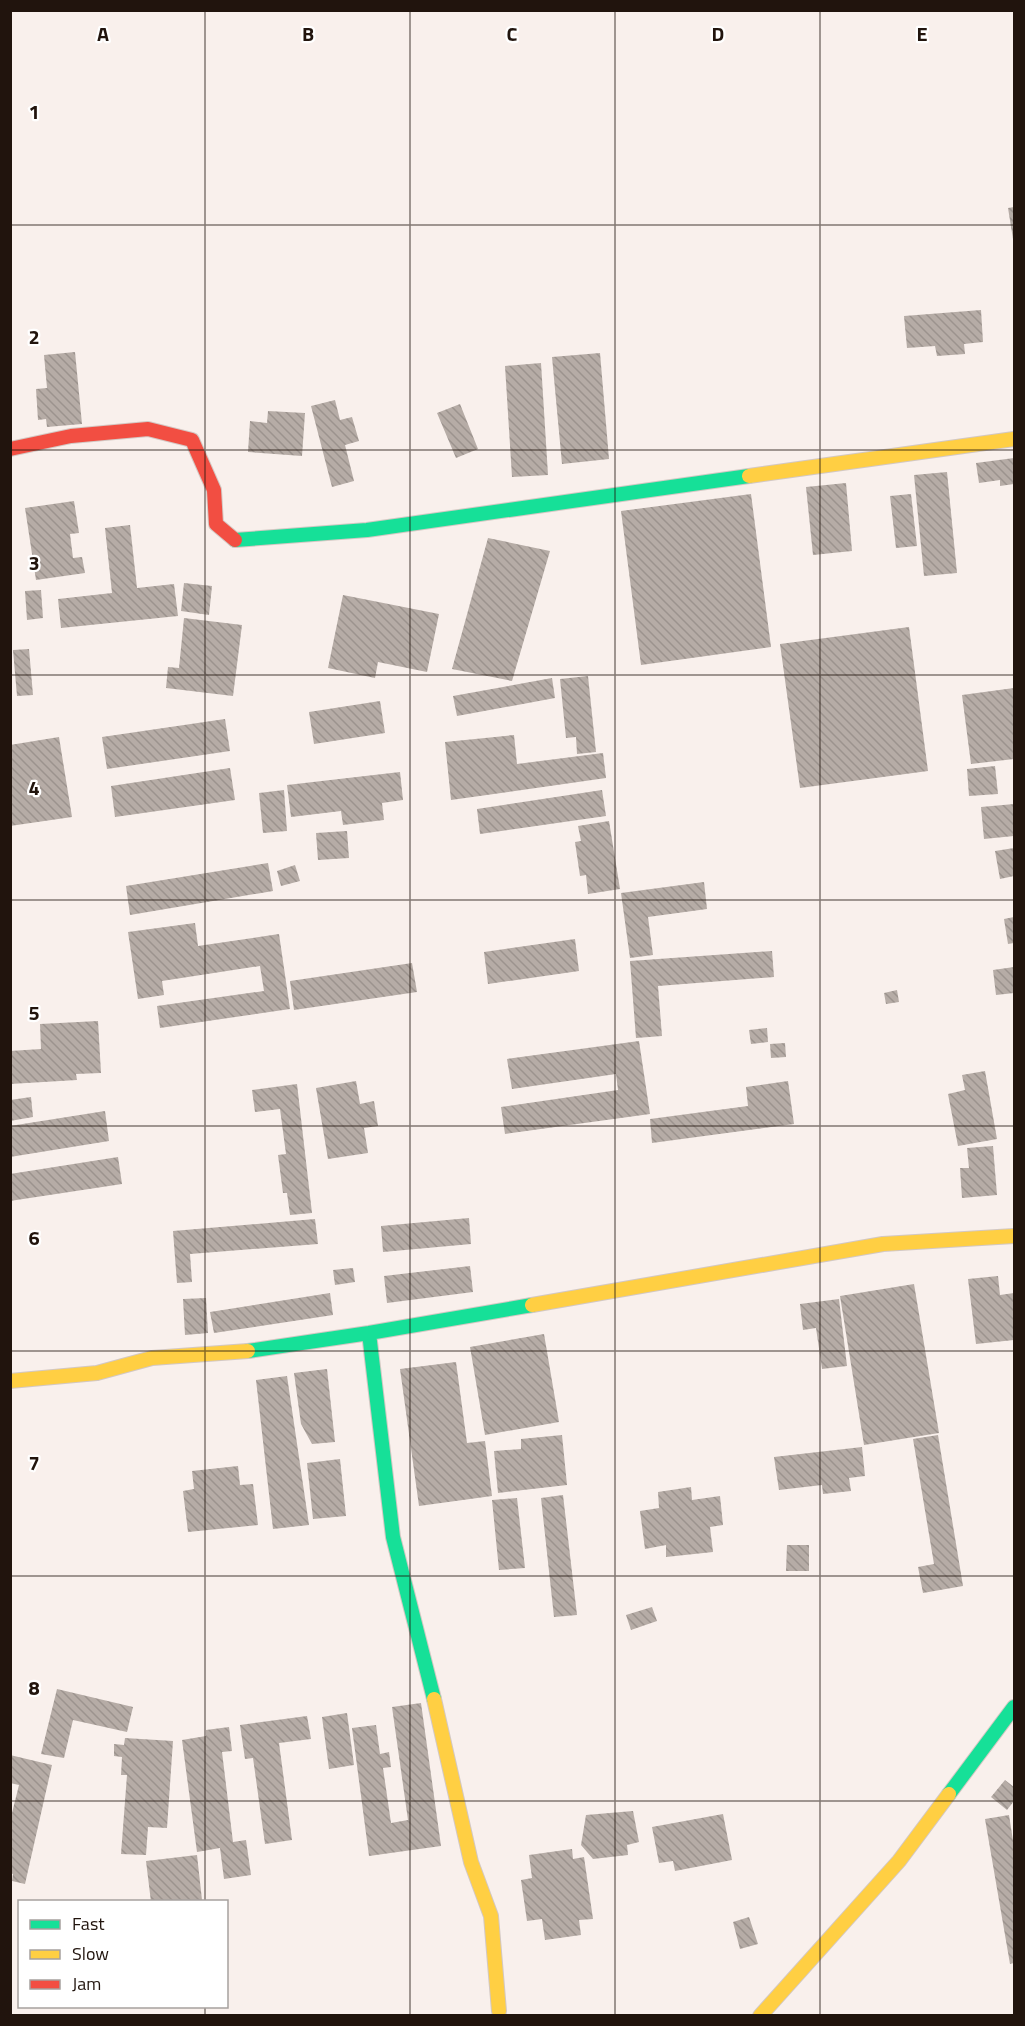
<svg xmlns="http://www.w3.org/2000/svg" width="1025" height="2026" font-family="'Titillium Web',sans-serif">
<style>
.building{fill:url(#building-back-hatch)}
.lines{fill:none;stroke-linecap:round;stroke-linejoin:round}
.fast-casing{stroke:#d3c8c3;stroke-width:16}
.slow-casing{stroke:#d3c8c3;stroke-width:16}
.jam-casing{stroke:#d3c8c3;stroke-width:16}
.fast{stroke:#16e098;stroke-width:14}
.slow{stroke:#ffcf43;stroke-width:14}
.jam{stroke:#f24e42;stroke-width:14}
.grid{fill:none;stroke:#21140d;stroke-width:1.5;stroke-opacity:0.55}
.grid-label{font-size:20px;text-anchor:middle;font-weight:bold;fill:#21140d;stroke:#fff;stroke-width:4.5;stroke-linejoin:round;paint-order:stroke}
</style>
<defs>
<pattern id="building-back-hatch" width="6" height="6" patternUnits="userSpaceOnUse" patternTransform="scale(1.5)"><rect width="6" height="6" fill="#b6aca6"/><path d="M-1 5l2 2M0 0l6 6M5-1l2 2" fill="none" stroke="#9c938e"/></pattern>
</defs>
<rect width="100%" height="100%" fill="#f9f0ec"/>
<!-- building -->
<path class="building" d="M1014 207V239H1013L1008 208Z
M981 310 983 342 964 344 965 354 937 356 935 346 907 348 904 316Z
M75 352 82 424 47 427 46 419 38 420 36 389 47 388 44 355Z
M600 353 609 459 562 464 552 357Z
M541 363 548 475 512 477 505 366Z
M335 400 340 420 352 417 359 441 345 445 354 481 332 487 311 406Z
M460 404 478 449 456 458 437 413Z
M268 411 305 413 302 456 248 452 250 421 267 423Z
M1014 458V484L1000 486V480L979 483 976 463Z
M947 472 957 573 924 576 914 475Z
M846 483 852 551 813 555 806 487Z
M751 494 771 647 641 665 621 511Z
M911 494 917 546 896 548 890 496Z
M74 501 79 533 70 534 73 558 82 557 85 573 36 580 25 508Z
M130 525 137 588 174 584 178 616 61 628 58 599 112 593 105 528Z
M488 538 550 551 512 681 452 669Z
M184 583 212 586 209 615 181 611Z
M41 590 43 618 27 620 25 591Z
M343 595 439 614 427 672 378 662 375 678 328 668Z
M184 618 242 625 233 696 166 688 168 667 179 668Z
M909 627 928 771 800 788 780 644Z
M29 649 33 695 17 696 13 650Z
M588 676 596 752 577 754 576 737 566 738 560 679Z
M552 678 555 698 457 716 453 696Z
M1014 688V759L971 764 962 695Z
M380 701 385 733 314 744 309 712Z
M225 719 230 751 107 769 102 737Z
M514 735 517 764 603 753 606 778 451 800 445 742Z
M59 737 72 817 10 826V745Z
M995 766 998 794 969 796 967 769Z
M230 768 235 800 115 817 111 786Z
M400 772 403 800 382 803 384 820 343 825 341 811 291 817 287 785Z
M284 790 287 831 263 833 259 793Z
M602 790 606 816 480 834 477 809Z
M1014 804V836L984 839 981 807Z
M609 821 620 889 588 894 586 875 580 876 575 842 581 841 578 826Z
M347 831 349 858 318 860 316 833Z
M1014 848V876L1000 879 995 851Z
M268 863 273 891 130 915 126 886Z
M295 865 300 881 281 886 277 871Z
M704 882 707 909 648 917 653 955 630 958 621 893Z
M1014 917V943L1008 944 1004 919Z
M195 923 198 946 279 934 290 1009 160 1028 157 1006 264 991 260 966 162 981 164 995 138 999 128 932Z
M575 939 579 971 488 984 484 952Z
M772 951 774 977 658 986 662 1036 636 1038 630 961Z
M412 963 417 992 294 1010 290 981Z
M1014 967V993L996 995 993 970Z
M897 990 899 1002 886 1004 884 993Z
M98 1021 101 1073 76 1074 77 1080 10 1084V1051L41 1049 40 1024Z
M767 1028 768 1042 751 1044 749 1030Z
M639 1041 650 1114 505 1134 501 1107 618 1090 616 1074 512 1089 507 1059Z
M785 1043 786 1057 771 1058 770 1044Z
M985 1071 997 1139 958 1146 948 1094 965 1090 962 1075Z
M356 1081 360 1104 374 1101 378 1126 364 1128 368 1153 328 1159 316 1088Z
M788 1081 794 1124 652 1143 650 1119 748 1106 746 1087Z
M297 1084 312 1213 290 1215 287 1193H283L278 1155 286 1154 280 1109 255 1112 252 1090Z
M31 1097 33 1117 10 1121V1100Z
M105 1111 109 1141 10 1157V1126Z
M993 1146 997 1195 962 1198 960 1168H969L967 1148Z
M118 1157 122 1184 10 1201V1174Z
M469 1218 471 1244 383 1252 381 1226Z
M315 1219 318 1244 190 1254 192 1282 177 1283 173 1231Z
M470 1266 473 1292 387 1303 384 1276Z
M353 1268 355 1282 335 1285 333 1270Z
M998 1276 1000 1295 1014 1293V1340L976 1344 968 1279Z
M914 1284 939 1433 864 1445 840 1296Z
M330 1293 333 1315 214 1333 210 1312Z
M206 1298 208 1333 185 1335 183 1299Z
M839 1299 847 1366 822 1369 816 1328 803 1330 800 1304Z
M544 1334 559 1422 485 1435 470 1347Z
M456 1362 467 1443 485 1441 492 1496 419 1506 400 1369Z
M327 1369 335 1442 312 1444 301 1424 294 1373Z
M287 1376 309 1525 273 1529 256 1380Z
M562 1435 567 1485 498 1493 494 1451 521 1449V1439Z
M938 1435 963 1586 923 1593 918 1567 934 1564 913 1439Z
M862 1447 865 1476 849 1478 851 1491 823 1494 822 1485 779 1490 774 1457Z
M340 1459 346 1516 313 1519 307 1463Z
M238 1466 240 1485 253 1484 258 1525 188 1532 183 1491 194 1489 192 1471Z
M691 1487 692 1500 720 1496 723 1525 710 1527 713 1552 666 1557V1545L645 1549 640 1511 659 1508 658 1492Z
M563 1495 577 1615 554 1617 541 1498Z
M517 1498 525 1568 499 1570 492 1500Z
M787 1545H809V1571H786Z
M652 1607 657 1621 631 1630 626 1615Z
M57 1689 133 1707 127 1732 73 1720 64 1758 41 1754Z
M421 1703 441 1846 369 1856 352 1728 376 1725 380 1754 389 1752 391 1767 383 1768 391 1823 408 1820 392 1707Z
M347 1713 354 1765 329 1769 322 1717Z
M307 1716 311 1739 279 1743 292 1840 265 1844 253 1758 245 1759 240 1725Z
M229 1727 232 1751 222 1752 233 1842 246 1840 251 1875 224 1879 220 1848 197 1852 182 1740 206 1736V1730Z
M125 1738 173 1741 167 1828 148 1827 146 1855 121 1854 127 1775H121L122 1757 114 1756V1744L124 1745Z
M10 1755 52 1765 25 1884 12 1881 13 1874 10 1873V1821L19 1785 10 1783Z
M1005 1780 1014 1787V1801L1007 1810 991 1797Z
M633 1811 639 1842 627 1845 628 1855 593 1859 581 1845 586 1815Z
M723 1814 732 1860 675 1871 673 1861 659 1863 652 1827Z
M1009 1815 1014 1847V1963L1010 1964 985 1819Z
M572 1849 573 1859 584 1857 593 1919 579 1920 581 1935 545 1940 542 1919 527 1921 521 1880 532 1878 529 1855Z
M197 1855 202 1900 151 1902 146 1861Z
M749 1917 758 1944 740 1949 733 1922Z"/>
<g class="lines">
<defs>
<path id="fast" d="M235 540 367 530 749 476
M369 1333 393 1537 434 1699
M248 1351 369 1333 532 1305
M949 1794 1014 1707"/>
<path id="slow" d="M749 476 1014 439
M532 1305 883 1244 1014 1236
M10 1381 97 1373 152 1358 248 1351
M434 1699 471 1862 491 1916 499 2011
M760 2016 899 1861 949 1794"/>
<path id="jam" d="M10 449 71 436 148 429 192 440 214 490 216 524 235 540"/>
</defs>
<!-- fast casing -->
<use href="#fast" class="fast-casing"/>
<!-- slow casing -->
<use href="#slow" class="slow-casing"/>
<!-- jam casing -->
<use href="#jam" class="jam-casing"/>
<!-- fast -->
<use href="#fast" class="fast"/>
<!-- slow -->
<use href="#slow" class="slow"/>
<!-- jam -->
<use href="#jam" class="jam"/>
</g>
<!-- grid -->
<path class="grid" d="M205 10V1902M410 10V2016M615 10V2016M820 10V2016M10 225H1014M10 450H1014M10 675H1014M10 900H1014M10 1126H1014M10 1351H1014M10 1576H1014M10 1801H1014M205 2006V2016"/>
<g class="grid-label">
<text x="103" y="41">A</text>
<text x="308" y="41">B</text>
<text x="512" y="41">C</text>
<text x="718" y="41">D</text>
<text x="922" y="41">E</text>
<text x="34" y="119">1</text>
<text x="34" y="344">2</text>
<text x="34" y="570">3</text>
<text x="34" y="795">4</text>
<text x="34" y="1020">5</text>
<text x="34" y="1245">6</text>
<text x="34" y="1470">7</text>
<text x="34" y="1695">8</text>
</g>
<!-- border -->
<rect width="1025" height="2026" fill="none" stroke="#21140d" stroke-width="24"/>
<!-- legend -->
<rect x="18" y="1900" width="210" height="108" fill="#ffffff" stroke="#a6a19e" stroke-width="1.5"/>
<rect x="30" y="1920" width="30" height="9" fill="#16e098" stroke="#a6a19e" stroke-width="1.5"/>
<text x="72" y="1930" font-size="18" fill="#21140d">Fast</text>
<rect x="30" y="1950" width="30" height="9" fill="#ffcf43" stroke="#a6a19e" stroke-width="1.5"/>
<text x="72" y="1960" font-size="18" fill="#21140d">Slow</text>
<rect x="30" y="1980" width="30" height="9" fill="#f24e42" stroke="#a6a19e" stroke-width="1.5"/>
<text x="72" y="1990" font-size="18" fill="#21140d">Jam</text>
</svg>
